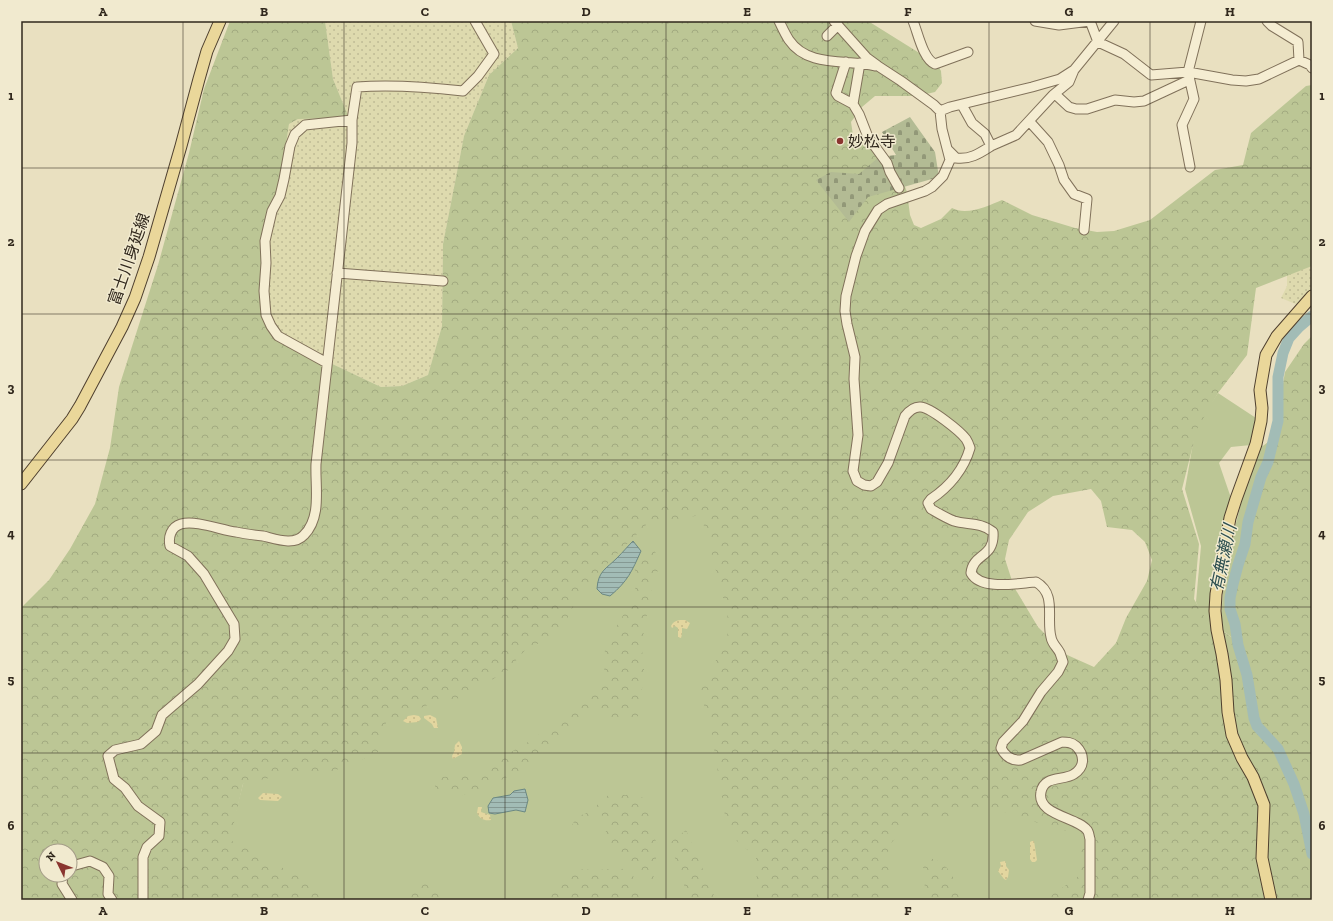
<svg xmlns="http://www.w3.org/2000/svg" width="1333" height="921" font-family="'Zilla Slab','Noto Sans JP',serif">
<style>
.farmland{fill:url(#farmland-dots)}
.grass{fill:#bcc695}
.forest{fill:url(#forest-crowns);fill-rule:evenodd}
.sand{fill:url(#sand-dots)}
.cemetery{fill:url(#cemetery-stones)}
.water{fill:url(#water-rules);stroke:#6b8883}
.lines{fill:none;stroke-linecap:round;stroke-linejoin:round}
.river{stroke:#a2bcb6;stroke-width:11}
.minor-casing{stroke:#80715a;stroke-width:11}
.major-casing{stroke:#4e3f2e;stroke-width:13}
.minor{stroke:#f5edd2;stroke-width:9}
.major{stroke:#ead79a;stroke-width:11}
.grid{fill:none;stroke:#31281d;stroke-width:1;stroke-opacity:0.55}
.poi-dot{fill:#8a352f;stroke:#f1eacf;stroke-width:1.5}
.labels{text-anchor:middle;dominant-baseline:central;stroke-width:3;stroke-linejoin:round;paint-order:stroke}
.poi-label{font-size:16px;fill:#31281d;stroke:#f1eacf;text-anchor:start}
.street-label{font-size:16px;fill:#31281d;stroke:#f1eacf}
.water-label{font-size:17px;font-style:italic;fill:#2d4f50;stroke:#f1eacf}
.neatline{fill:none;stroke:#31281d;stroke-width:1.5}
.grid-label{font-size:13px;text-anchor:middle;font-weight:bold;fill:#31281d}
</style>
<defs>
<pattern id="farmland-dots" width="8" height="8" patternUnits="userSpaceOnUse"><rect width="8" height="8" fill="#dedaae"/><path d="M2 2h.1M6 6h.1" fill="none" stroke="#bfbb95" stroke-width="1.8" stroke-linecap="round"/></pattern>
<pattern id="forest-crowns" width="20" height="18" patternUnits="userSpaceOnUse"><rect width="20" height="18" fill="#bcc695"/><path d="M2 6a3 3 0 1 1 6 0M12 15a3 3 0 1 1 6 0" fill="none" stroke="#a2aa80"/></pattern>
<pattern id="sand-dots" width="8" height="8" patternUnits="userSpaceOnUse"><rect width="8" height="8" fill="#e3d69f"/><path d="M2 2h.1M6 6h.1" fill="none" stroke="#c3b888" stroke-width="1.8" stroke-linecap="round"/></pattern>
<pattern id="cemetery-stones" width="16" height="16" patternUnits="userSpaceOnUse"><rect width="16" height="16" fill="#b3bb94"/><path d="M2 7V4a2 2 0 0 1 4 0v3zM10 15v-3a2 2 0 0 1 4 0v3z" fill="#929878"/></pattern>
<pattern id="water-rules" width="6" height="5" patternUnits="userSpaceOnUse"><rect width="6" height="5" fill="#a2bcb6"/><path d="M0 2.5h6" fill="none" stroke="#859993"/></pattern>
</defs>
<rect width="100%" height="100%" fill="#e9e0c0"/>
<!-- farmland -->
<path class="farmland" d="M325 21H511L518 48 489 75 464 136 443 244 442 326 428 375 402 386 381 387 271 335 262 305 265 240 280 184 289 124 298 119 349 118 333 79Z
M1312 266V289L1298 305 1281 298 1287 286V274Z"/>
<!-- grass -->
<path class="grass" d="M1218 393 1256 418 1251 445 1231 447 1219 463 1231 498 1217 627 1204 620 1196 602 1201 546 1185 489 1196 426Z
M1275 437 1271 446 1268 465 1259 475 1243 527 1237 587 1236 640 1220 629 1224 581 1234 531 1248 476 1260 448Z
M686 476 910 769 1114 838 1109 900H213L243 784Z"/>
<!-- forest -->
<path class="forest" d="M230 21H325L333 79 349 118 298 119 289 124 280 184 265 240 262 305 271 335 381 387 402 386 428 375 442 326 443 244 464 136 489 75 518 48 511 21H868L937 64 941 71 942 83 935 92 918 96H875L862 107 851 122 853 135 857 141 871 146 899 171 907 192 910 215 914 225 921 228 941 219 952 208C966 216 988 206 1002 200L1032 215 1075 228 1097 232 1114 231 1150 220 1215 170 1243 165 1251 133 1306 86 1312 85V266L1256 288 1247 355 1218 393 1197 429 1182 489 1199 544 1194 599 1207 621 1236 640 1234 605 1242 546 1243 528 1246 511 1257 477 1269 464 1285 372 1304 344 1312 336V900H1045L1080 875V832L1056 830 1015 814 993 810 962 811 940 821 910 820 888 847 891 900H757L756 857 737 841 725 816 709 718 699 693 727 639 728 625 727 612 701 515 647 524 581 590 560 634 526 649 507 671 460 698 430 704 386 723 378 752 359 761 331 772 287 774 243 784 230 840 323 889 328 900H21V608L49 580 70 549 95 504 110 448 119 387 158 265 189 153 204 89ZM1091 489 1101 501 1107 527 1132 530 1145 542 1152 560 1147 581 1126 618 1116 643 1094 667 1065 654 1038 627 1014 587 1005 559 1009 540 1028 512 1053 496ZM46 851H70V875H46Z
M653 549 661 560 649 598 646 622 641 646 644 661V678L640 699 639 716 631 718 616 725 594 710 574 730 537 761 492 785 457 797 436 790 433 778 481 772 519 747 530 741 593 695 604 676 605 646 625 612 638 582 634 567Z
M614 790 625 795H640L651 807 647 827 658 844 653 881 640 873 620 850 601 839 602 835 611 827 609 820 601 815 577 829 572 825 577 817 589 812Z
M686 830 716 900H689L670 843Z
M929 858C950 862 957 882 960 900H930L925 890 923 865Z
M621 868 637 879 645 900H613L610 899 608 900H539L573 869 598 870Z
M427 878 447 895 442 900H398Z"/>
<!-- sand -->
<path class="sand" d="M685 620 690 623 687 629 682 628V634L681 638 678 637V628L675 626 672 628 671 626C674 620 679 620 685 620Z
M414 715 419 716 421 719 418 722 407 723 403 721 408 716Z
M430 715 436 718 438 728H434L432 724 424 718V716Z
M459 741 462 747V754L453 759 452 756 454 752 455 745Z
M263 793 278 794 282 797 278 801 260 800 258 798Z
M478 807H482L481 812 490 815 491 820C484 821 480 819 477 813Z
M1032 841H1034L1037 860 1035 862H1032L1030 859V842Z
M1005 861 1006 863V866L1009 870 1008 877 1006 880 1004 879 998 871 1001 866 1000 862Z"/>
<!-- cemetery -->
<path class="cemetery" d="M910 117 935 152 939 177 868 197 849 222 816 180 831 172 859 174 879 157 896 155 882 132Z"/>
<!-- water -->
<path class="water" d="M633 541 641 551C632 571 628 581 610 596L602 594 597 589C598 571 606 569 617 558 623 552 628 546 633 541Z
M525 789 528 800 525 812 516 810 495 814 489 813 488 806 493 798 510 795 514 791Z"/>
<g class="lines">
<!-- river -->
<path class="river" d="M1312 316 1299 327 1289 338 1283 353 1278 377V421L1268 462 1261 477 1248 522 1245 544 1238 565 1233 584 1230 598V609L1235 624 1238 645 1247 675 1254 718 1257 726 1278 749 1294 784 1304 814 1312 854"/>
<defs>
<path id="minor" d="M779 21C782 27 785 34 789 40 808 68 847 59 875 66
M834 21 867 58 878 66 901 81 934 105 940 111
M913 21C918 33 923 59 935 64L968 52
M1035 21 1059 25 1090 21
M1090 21 1098 42 1124 54 1151 75 1188 72 1232 80 1246 81 1259 79 1299 60 1310 65 1312 68
M1267 21 1272 26 1298 42 1299 60
M827 36 838 25
M846 62 836 93 838 96 853 104 859 114 868 137 887 163 890 172 899 188
M1055 94 1069 107 1076 109H1087L1115 100 1134 102 1144 101 1189 80
M853 104 860 63
M962 105 972 123 985 134 991 146 1016 135 1053 95 1069 82 1074 70
M1029 121 1048 142 1059 165 1064 180 1074 194 1087 199 1084 230
M948 150 956 158C970 160 980 153 991 146
M1190 167 1182 125 1194 99 1188 72 1201 21
M337 273 443 281
M327 363 278 336 271 326 266 315 264 291 266 263 265 241 272 211 280 196 284 179 290 146 295 134 305 125 352 120
M70 868 72 866 90 861 103 867 109 876 108 894 112 900
M63 875 62 884 72 900
M143 900V857L147 847 159 836 160 822 138 806 125 788 114 779 108 756 115 750 141 744 156 731 162 715 198 684 228 651 235 639 234 624 204 574 188 556 170 546C168 537 171 527 181 524 196 520 221 530 236 532 245 534 254 535 263 536 276 539 294 546 304 535 322 517 315 487 316 464L352 143V120L357 87C392 84 428 87 463 91L478 76 494 54 475 21
M1088 900 1090 893V839C1089 836 1089 832 1087 830 1077 817 1036 815 1041 792 1044 775 1064 781 1074 774 1085 767 1085 755 1076 746 1071 742 1067 742 1062 742L1021 760C1011 761 1005 756 1001 748L1003 742 1023 721 1041 692 1058 672 1063 662C1062 659 1061 656 1060 653 1057 647 1052 644 1051 637 1046 618 1057 594 1036 582 1019 583 981 591 971 573 973 553 995 558 993 532 981 522 967 525 954 521 946 518 938 513 931 509L928 503 931 499C949 487 964 469 970 448 969 445 968 442 966 439 960 431 931 408 921 407 914 406 909 411 905 416L888 463 877 482 871 486 864 485 857 481 853 471 858 435 854 379 855 357 847 324 845 311 846 296 856 256 865 231 878 210 887 204 925 191 932 187 943 176 950 160 942 129 940 111 950 107 1032 87 1060 79 1074 70 1114 21"/>
<path id="major" d="M21 484 72 419 80 406 122 327 135 298 149 257 181 146 199 79 207 51 220 21
M1271 900 1262 858 1264 805 1253 777 1242 758 1232 735 1228 712 1226 680 1222 654 1217 630 1215 611 1216 594 1230 518 1236 499 1256 444 1261 421 1262 408 1260 390 1266 355 1277 336 1312 296"/>
</defs>
<!-- minor casing -->
<use href="#minor" class="minor-casing"/>
<!-- major casing -->
<use href="#major" class="major-casing"/>
<!-- minor -->
<use href="#minor" class="minor"/>
<!-- major -->
<use href="#major" class="major"/>
</g>
<!-- grid -->
<path class="grid" d="M183 21V900M344 21V900M505 21V900M666 21V900M828 21V900M989 21V900M1150 21V900M21 168H1312M21 314H1312M21 460H1312M21 607H1312M21 753H1312"/>
<!-- markers -->
<circle class="poi-dot" cx="840" cy="141" r="4"/>
<g class="labels">
<!-- poi labels -->
<g class="poi-label">
<text x="848" y="141">妙松寺</text>
</g>
<!-- street labels -->
<g class="street-label">
<text transform="translate(129 259) rotate(-71)">富士川身延線</text>
</g>
<!-- water labels -->
<g class="water-label">
<text transform="translate(1223 558) rotate(-78)">有無瀬川</text>
</g>
</g>
<!-- border -->
<rect width="1333" height="921" fill="none" stroke="#f1eacf" stroke-width="44"/>
<!-- north arrow -->
<g transform="translate(58 863) rotate(313)"><circle r="19" fill="#f1eacf" stroke="#a49c88"/>
<path d="M0-3L7 15L0 10L-7 15Z" fill="#8a352f"/>
<text y="-6" font-size="11" font-weight="bold" text-anchor="middle" fill="#31281d">N</text>
</g>
<rect x="22" y="22" width="1289" height="877" class="neatline"/>
<g class="grid-label">
<text x="103" y="16">A</text>
<text x="264" y="16">B</text>
<text x="425" y="16">C</text>
<text x="586" y="16">D</text>
<text x="747" y="16">E</text>
<text x="908" y="16">F</text>
<text x="1069" y="16">G</text>
<text x="1230" y="16">H</text>
<text x="11" y="100">1</text>
<text x="1322" y="100">1</text>
<text x="11" y="246">2</text>
<text x="1322" y="246">2</text>
<text x="11" y="392">3</text>
<text x="1322" y="392">3</text>
<text x="11" y="538">4</text>
<text x="1322" y="538">4</text>
<text x="11" y="684">5</text>
<text x="1322" y="684">5</text>
<text x="11" y="830">6</text>
<text x="1322" y="830">6</text>
<text x="103" y="915">A</text>
<text x="264" y="915">B</text>
<text x="425" y="915">C</text>
<text x="586" y="915">D</text>
<text x="747" y="915">E</text>
<text x="908" y="915">F</text>
<text x="1069" y="915">G</text>
<text x="1230" y="915">H</text>
</g>
</svg>
